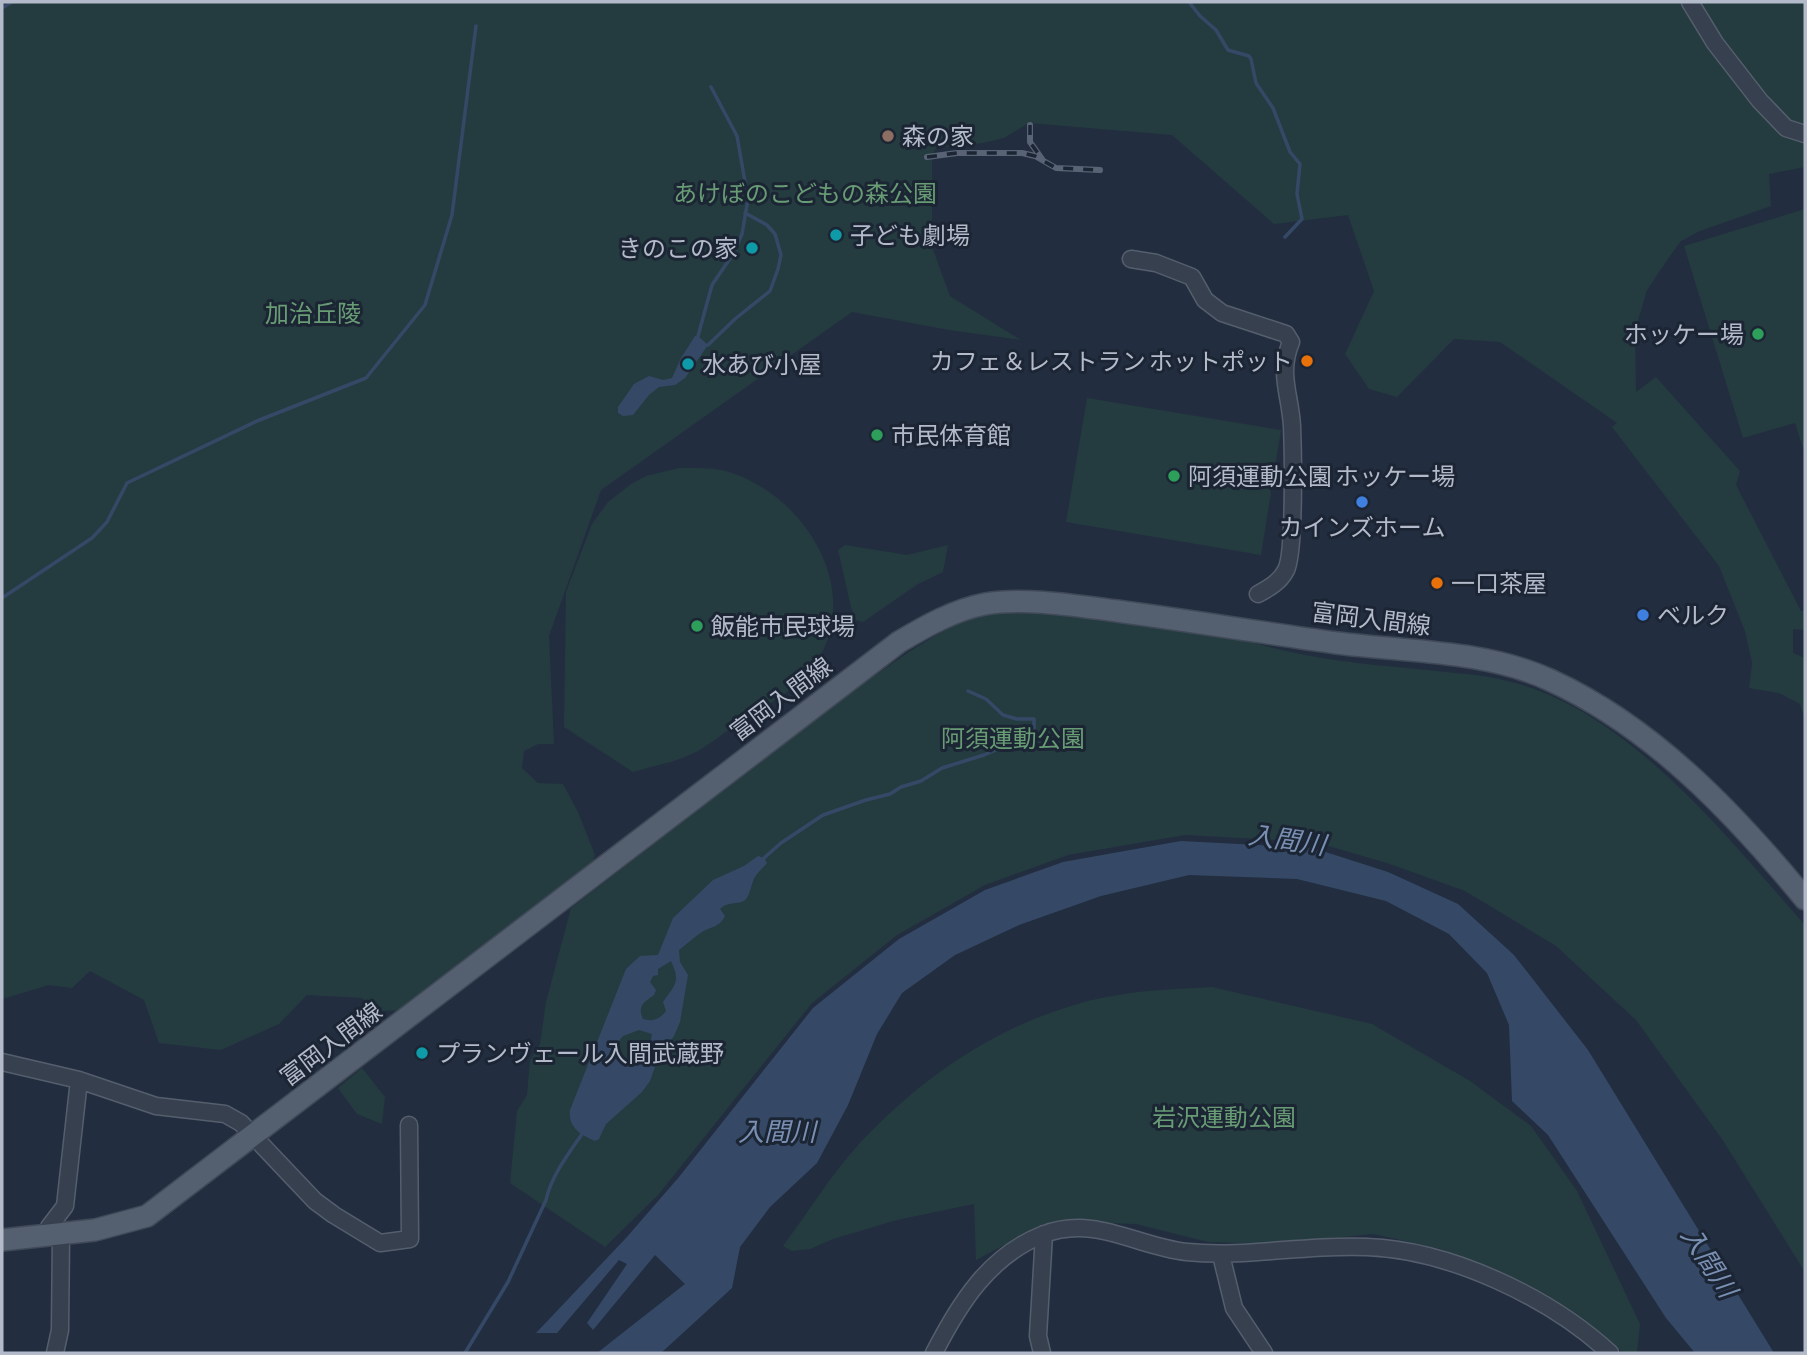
<svg xmlns="http://www.w3.org/2000/svg" width="1807" height="1355" font-family="'Asap Condensed','Noto Sans JP',sans-serif">
<style>
.green{fill:#243c40}
.water{fill:#354967;fill-rule:evenodd}
.lines{fill:none;stroke-linecap:round;stroke-linejoin:round}
.stream{stroke:#354967;stroke-width:3.5}
.minor-casing{stroke:#555e6d;stroke-width:19}
.major-casing{stroke:#404958;stroke-width:24}
.minor{stroke:#37404f;stroke-width:16}
.major{stroke:#545f6f;stroke-width:21}
.rail-casing{stroke:#586476;stroke-width:6}
.rail{stroke:#1c2534;stroke-width:3.5;stroke-dasharray:10;stroke-linecap:butt}
.education-dot{fill:#8d6e63;stroke:#1c2534;stroke-width:2.5}
.culture-dot{fill:#0f9aa8;stroke:#1c2534;stroke-width:2.5}
.leisure-dot{fill:#2e9e5b;stroke:#1c2534;stroke-width:2.5}
.food-dot{fill:#e8710a;stroke:#1c2534;stroke-width:2.5}
.shop-dot{fill:#3f7fe0;stroke:#1c2534;stroke-width:2.5}
.labels{text-anchor:middle;dominant-baseline:central;stroke-width:6;stroke-linejoin:round;paint-order:stroke}
.poi-label{font-size:24px;fill:#b3bbca;stroke:#1c2534;text-anchor:start}
.park-label{font-size:24px;fill:#689c75;stroke:#1c2534}
.street-label{font-size:24px;fill:#b3bbca;stroke:#1c2534}
.water-label{font-size:26px;font-style:italic;fill:#7990b3;stroke:#1c2534}
</style>
<rect width="100%" height="100%" fill="#222e3f"/>
<!-- green -->
<path class="green" d="M2 2H1805V167L1769 174 1771 206 1700 231 1681 241 1670 256 1647 290 1635 331 1636 392 1656 377 1740 471 1736 485 1801 611H1805V630L1793 629V653L1805 658V720L1800 704 1779 693 1749 688 1752 663 1745 631 1719 566 1612 427 1617 423 1500 342 1454 339 1397 397 1369 389 1345 354 1374 291 1348 215 1274 224 1172 135 1029 123 1004 138 983 143 936 148 932 156V247L950 296 1021 340 949 330 852 312 601 490 549 636 554 744H538L524 751 522 768 538 783 563 784 578 812 595 855 591 868 416 1010 378 1011 362 998 307 995 279 1024 221 1050 159 1043 144 1000 90 971 72 988 49 985 2 999Z
M1805 209V454L1795 423 1743 438 1684 246Z
M1087 398 1281 430 1261 555 1066 522Z
M679 468C696 468 716 467 732 473 809 499 866 596 812 669 797 690 756 711 734 726 721 735 708 746 694 753 676 762 653 766 633 772L564 727 566 592 592 524 608 502 631 484 646 476Z
M845 545 907 555 948 545 943 572 918 584 863 622 856 620 851 607 838 550Z
M1021 607 1242 639C1307 661 1378 665 1446 672 1464 674 1482 675 1499 679 1624 704 1725 835 1805 925V1272L1722 1139 1636 1020 1556 946 1465 891 1390 864 1315 842 1185 835 1068 855 985 885 897 935 812 1003 658 1195 605 1247 510 1183 517 1111 527 1095 530 1060 540 1044 546 1002 571 908 849 693 909 652 973 612Z
M1212 987 1372 1024 1470 1081 1531 1126 1577 1191 1640 1324 1637 1353H1624L1586 1325 1508 1276 1441 1249 1373 1234 1271 1244 1208 1242 1136 1224 1067 1221 1044 1224 976 1260 974 1204 897 1220 833 1239 810 1249 792 1251 783 1246C807 1214 832 1173 859 1144 926 1072 1009 1017 1106 997 1141 990 1177 989 1212 987Z
M362 1068 385 1097 382 1124 357 1114 338 1088Z"/>
<!-- water -->
<path class="water" d="M695 336H698L708 345 685 378 675 385 659 387 649 395 633 415 623 416 618 413V407L634 384 649 376 663 380 672 378 681 358Z
M1181 841 1313 848 1388 872 1458 904 1514 955 1588 1050 1774 1353H1695L1666 1318 1548 1135 1512 1101 1509 1025 1487 973 1449 934 1386 901 1297 879 1189 875 1101 896 1019 925 955 955 902 993 877 1034 848 1105 817 1163 770 1207 740 1247 732 1288 661 1353H597L685 1284 655 1255 593 1330 587 1323 627 1264 619 1260 557 1333H536L626 1238 679 1177 813 1008 899 939 985 890 1063 862Z
M758 856 764 858 767 863C764 867 758 872 755 877 751 883 751 893 746 899 740 906 729 900 720 909L725 916C720 927 712 926 702 932 694 937 687 944 679 950L680 962 688 975 680 1022 674 1036 657 1061 650 1081 642 1092 606 1124 599 1139 595 1141C580 1135 568 1127 570 1110L626 969 640 956 658 955 673 918 713 880 744 866ZM671 961C681 982 675 985 663 1002L666 1011C660 1019 653 1022 643 1019 637 1006 644 1002 654 995L656 990 650 982 653 976 658 975V969ZM639 1030 652 1034 651 1040 632 1058 619 1059 614 1047 623 1036Z"/>
<g class="lines">
<!-- stream -->
<path class="stream" d="M1189 2 1200 16 1216 30 1228 50 1249 56 1251 59 1256 83 1273 108 1290 152 1300 164 1297 194 1302 219 1285 237
M2 8 12 2
M698 336 712 285 733 254 742 234 748 199 737 136 711 87
M708 345 735 319 770 291 778 269 781 255 775 234 767 225 745 213
M2 598 92 538 107 522 127 483 257 421 366 378 425 305 452 215 476 26
M764 858 781 843 823 815 866 800 890 794 901 787 921 781 942 768 984 755 1030 735 1034 728V719H1017L1003 715 986 699 968 691
M465 1353 508 1282 546 1200C551 1177 568 1154 582 1134"/>
<defs>
<path id="minor" d="M1690 2 1715 43 1760 101 1786 128 1805 134
M1131 259 1156 263 1192 277 1205 300 1222 313 1286 334 1291 342C1278 374 1290 393 1292 426 1293 450 1295 553 1286 570 1280 582 1269 588 1258 594
M2 1062 79 1080 156 1106 225 1114 241 1123 315 1201 334 1215 380 1243 410 1239 409 1125
M47 1235 49 1227 65 1206 79 1080
M1221 1255 1234 1308 1264 1353
M55 1353 60 1330 61 1235
M934 1353C959 1304 989 1256 1042 1235 1095 1214 1137 1247 1187 1252 1247 1258 1306 1244 1367 1247 1450 1250 1549 1297 1610 1353
M1042 1353 1038 1336 1044 1234"/>
<path id="major" d="M2 1240 95 1230 147 1216 899 642C926 626 954 610 985 604 1025 597 1077 606 1117 611 1191 621 1264 633 1337 643 1407 652 1485 650 1550 680 1653 727 1734 813 1805 899"/>
</defs>
<!-- minor casing -->
<use href="#minor" class="minor-casing"/>
<!-- major casing -->
<use href="#major" class="major-casing"/>
<!-- minor -->
<use href="#minor" class="minor"/>
<!-- major -->
<use href="#major" class="major"/>
<defs>
<path id="rail" d="M1030 125V142L1042 159
M927 157 957 153H1022L1035 156 1056 168 1100 170"/>
</defs>
<!-- rail casing -->
<use href="#rail" class="rail-casing"/>
<!-- rail -->
<use href="#rail" class="rail"/>
</g>
<!-- markers -->
<circle class="education-dot" cx="888" cy="136" r="7"/>
<g class="culture-dot">
<circle cx="836" cy="235" r="7"/>
<circle cx="752" cy="248" r="7"/>
<circle cx="688" cy="364" r="7"/>
<circle cx="422" cy="1053" r="7"/>
</g>
<g class="leisure-dot">
<circle cx="1758" cy="334" r="7"/>
<circle cx="877" cy="435" r="7"/>
<circle cx="1174" cy="476" r="7"/>
<circle cx="697" cy="626" r="7"/>
</g>
<g class="food-dot">
<circle cx="1307" cy="361" r="7"/>
<circle cx="1437" cy="583" r="7"/>
</g>
<g class="shop-dot">
<circle cx="1362" cy="502" r="7"/>
<circle cx="1643" cy="615" r="7"/>
</g>
<g class="labels">
<!-- poi labels -->
<g class="poi-label">
<text x="902" y="136">森の家</text>
<text x="850" y="235">子ども劇場</text>
<text x="738" y="248" text-anchor="end">きのこの家</text>
<text x="1744" y="334" text-anchor="end">ホッケー場</text>
<text x="1293" y="361" text-anchor="end">カフェ＆レストラン ホットポット</text>
<text x="702" y="364">水あび小屋</text>
<text x="891" y="435">市民体育館</text>
<text x="1188" y="476">阿須運動公園 ホッケー場</text>
<text x="1362" y="527" text-anchor="middle">カインズホーム</text>
<text x="1451" y="583">一口茶屋</text>
<text x="1657" y="615">ベルク</text>
<text x="711" y="626">飯能市民球場</text>
<text x="436" y="1053">プランヴェール入間武蔵野</text>
</g>
<!-- park labels -->
<g class="park-label">
<text x="805" y="193">あけぼのこどもの森公園</text>
<text x="313" y="313">加治丘陵</text>
<text x="1013" y="738">阿須運動公園</text>
<text x="1224" y="1117">岩沢運動公園</text>
</g>
<!-- street labels -->
<g class="street-label">
<text transform="translate(1371 619) rotate(7)">富岡入間線</text>
<text transform="translate(781 699) rotate(-37)">富岡入間線</text>
<text transform="translate(331 1044) rotate(-37)">富岡入間線</text>
</g>
<!-- water labels -->
<g class="water-label">
<text transform="translate(1287 840) rotate(8)">入間川</text>
<text x="777" y="1132">入間川</text>
<text transform="translate(1709 1262) rotate(57)">入間川</text>
</g>
</g>
<!-- border -->
<rect width="1807" height="1355" fill="none" stroke="#b3bbca" stroke-width="7"/>
</svg>
